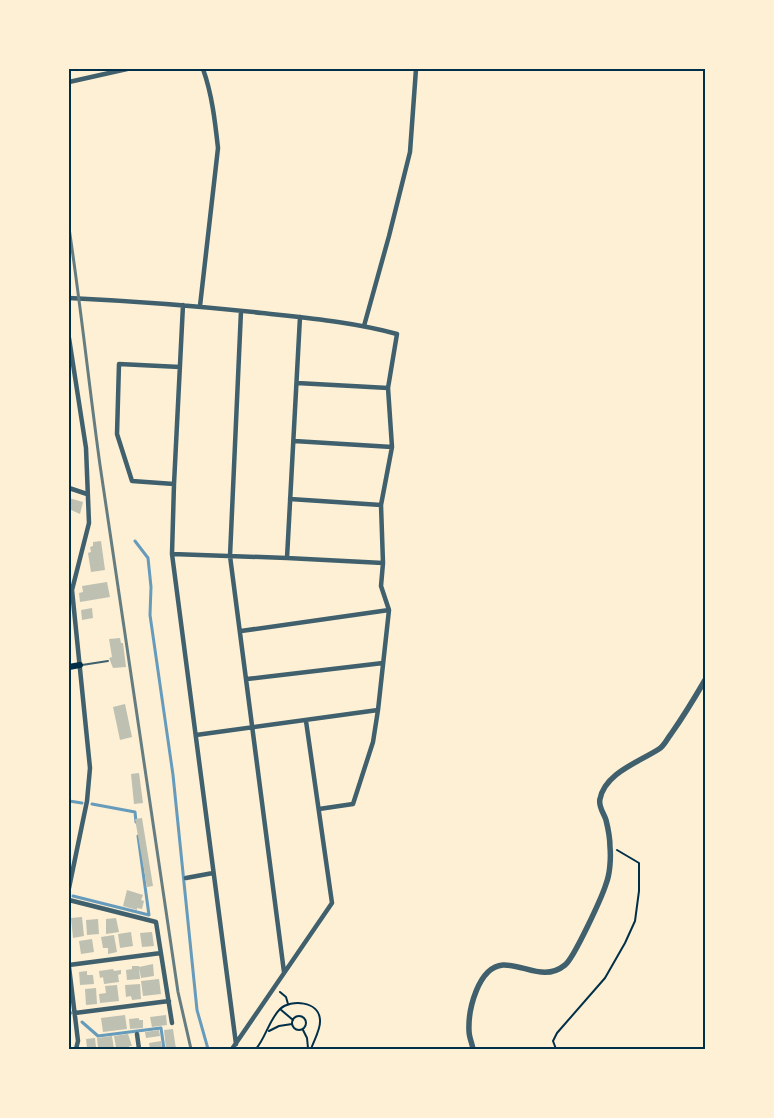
<svg xmlns="http://www.w3.org/2000/svg" width="774" height="1118" font-family="'Public Sans',sans-serif">
<style>
.lines{fill:none;stroke-linecap:round;stroke-linejoin:round}
.stream{stroke:#669bbc;stroke-width:3}
.building{fill:#bec0b2}
.path{stroke:#003049;stroke-width:2}
.service{stroke:#3f606c;stroke-width:2}
.minor{stroke:#3f606c;stroke-width:4.5}
.tertiary{stroke:#3f606c;stroke-width:5.5}
.secondary{stroke:#003049;stroke-width:6}
.rail{stroke:#657d81;stroke-width:3}
.neatline{fill:none;stroke:#003049;stroke-width:2}
</style>
<rect width="100%" height="100%" fill="#fdf0d5"/>
<g class="lines">
<!-- stream -->
<path class="stream" d="M135 541 148 558 151 587 150 615 173 775 197 1010 208 1049
M69 801 82 803
M92 804 135 812 136 822
M73 896 149 915 138 836
M69 1011 71 1013
M82 1022 98 1036 161 1028 164 1049"/>
</g>
<!-- building -->
<path class="building" d="M69 498 83 502 80 514 69 509Z
M101 541 105 570 91 572 88 553 91 552 90 547 93 546V542Z
M107 582 110 597 80 602 79 593 83 592 82 586Z
M92 608 93 618 82 620 81 610Z
M120 638 121 643H123L126 667 113 668 109 658 112 657 109 639Z
M125 704 132 737 120 740 113 707Z
M139 773 143 803 134 804 131 774Z
M142 818 153 886 147 887 135 819Z
M127 890 143 895 141 900 144 901 142 909 137 908V910L123 906Z
M82 917 84 936 73 938 71 918Z
M116 918 119 932 106 934V919Z
M98 919 99 934 87 935 86 920Z
M131 932 133 946 120 948 118 934Z
M152 932 154 946 142 947 140 933Z
M114 935 117 952 108 954V948H103L101 937Z
M92 939 94 952 81 954 79 941Z
M153 964 154 976 141 978 139 967Z
M132 966H139L140 979 127 980 126 970 132 969Z
M113 969 114 971 121 970V974L118 975 119 982 104 984 103 977 100 978 99 971Z
M87 971V975H93L94 984 80 985 79 972Z
M159 979 161 994 143 996 141 981Z
M140 984 141 999 132 1000 131 996 126 997 125 985Z
M117 985 119 1001 100 1003 99 994 106 993 105 986Z
M96 988 97 1004 86 1005 85 989Z
M125 1015 127 1029 103 1032 101 1018Z
M166 1015 167 1025 152 1027 150 1017Z
M139 1018V1020H143V1028L130 1029 129 1019Z
M173 1029 176 1049H166L164 1030Z
M159 1030 160 1036 146 1038 145 1032Z
M128 1034 132 1046H129L130 1049 116 1048 114 1036Z
M112 1036 114 1049 98 1048 97 1038Z
M95 1038 96 1047 87 1048 86 1039Z
M161 1041 162 1047 150 1049 149 1043Z"/>
<g class="lines">
<!-- path -->
<path class="path" d="M280 992 286 997 288 1004
M280 1009 293 1020
M292 1023a7 7 0 1 1 14 0a7 7 0 1 1-14 0Z
M303 1030 307 1038 308 1048 311 1049
M269 1031 279 1026 292 1024
M256 1049C266 1037 269 1020 280 1009 291 999 319 1001 320 1020 321 1029 314 1040 311 1049
M556 1049 553 1041 557 1033 605 978 625 943 635 921 639 891V863L617 850"/>
<!-- service -->
<path class="service" d="M82 665 108 661"/>
<!-- minor -->
<path class="minor" d="M69 82 127 69
M69 298C133 301 198 306 262 313 307 318 353 322 397 334L388 388 392 447 381 505 383 563 381 586 389 610 378 710 373 742 353 804 319 809
M183 305 174 484 172 554 236 1044
M200 306 218 148C215 121 212 94 203 69
M241 311 230 556 284 972
M364 326 389 236 410 152 416 69
M69 338 86 448 89 523 72 590 90 768 87 801 69 888
M297 383 388 388
M294 441 392 447
M174 484 132 481 117 434 119 364 180 367
M69 488 87 494
M290 499 381 505
M172 554 287 558 383 563
M287 558 300 317
M241 631 389 610
M247 679 383 663
M196 735 378 710
M186 878 213 873
M69 900 156 922 172 1023
M69 965 161 953
M69 967 78 1041 76 1049
M75 1013 169 1001
M137 1034 139 1049
M232 1049 332 903 306 721"/>
<!-- tertiary -->
<path class="tertiary" d="M473 1049C472 1043 469 1037 469 1031 468 1010 478 967 503 965 524 964 544 982 565 965 574 958 602 897 606 884 610 874 611 858 610 847 610 838 608 828 606 820 604 813 598 807 600 799 605 773 639 762 659 749 664 746 667 739 671 734 683 717 694 699 705 680"/>
<!-- secondary -->
<path class="secondary" d="M69 667 80 665"/>
<!-- rail -->
<path class="rail" d="M69 228C81 307 89 386 100 465L178 992 191 1049"/>
</g>
<!-- border -->
<rect width="774" height="1118" fill="none" stroke="#fdf0d5" stroke-width="140"/>
<rect x="70" y="70" width="634" height="978" class="neatline"/>
</svg>
